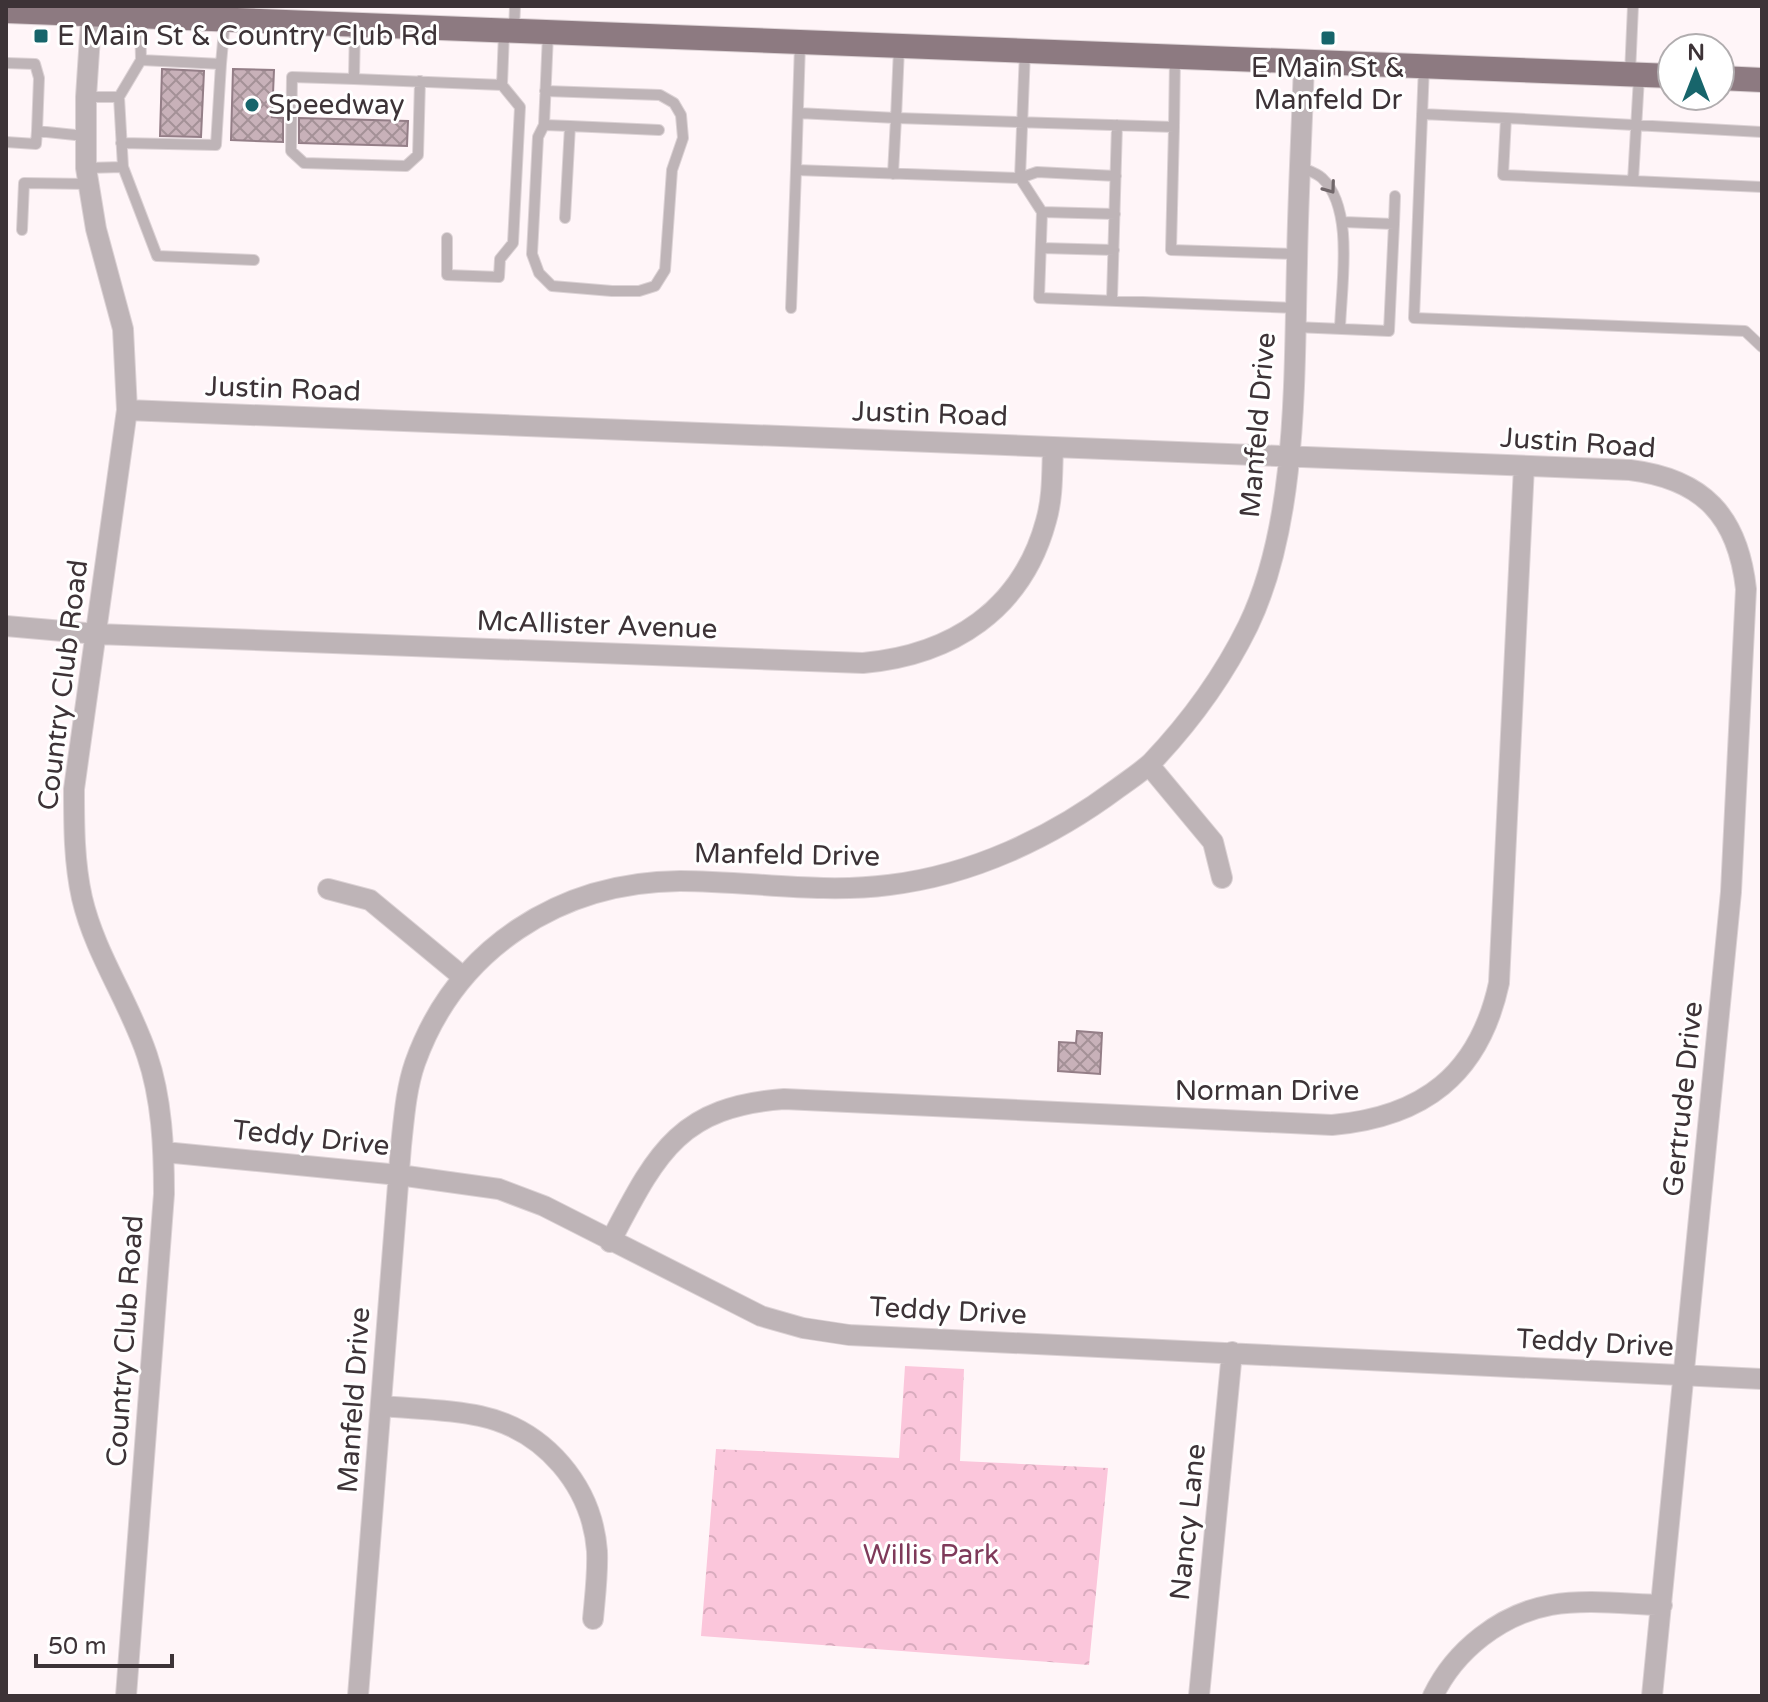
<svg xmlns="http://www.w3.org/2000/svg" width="1768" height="1702" font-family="'Varela Round',sans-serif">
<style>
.park{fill:url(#park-crowns)}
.building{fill:url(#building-cross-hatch);stroke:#947e87;stroke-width:2}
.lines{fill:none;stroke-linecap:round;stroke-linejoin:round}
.lane-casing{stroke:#dcd2d5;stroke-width:12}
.street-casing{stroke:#dcd2d5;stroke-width:22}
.primary-casing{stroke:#dcd2d5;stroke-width:26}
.lane{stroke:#beb4b7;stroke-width:10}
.street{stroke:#beb4b7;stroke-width:20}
.primary{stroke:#8d7a81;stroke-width:24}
.oneway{stroke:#71676a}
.poi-dot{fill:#17656b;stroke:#fff;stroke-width:3}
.labels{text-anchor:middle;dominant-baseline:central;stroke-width:6;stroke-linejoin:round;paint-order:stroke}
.poi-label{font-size:28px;fill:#3d3337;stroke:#fff;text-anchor:start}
.street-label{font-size:28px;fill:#3d3337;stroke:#fff}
.park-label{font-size:28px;fill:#7f3a5a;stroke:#fff}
</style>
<defs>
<pattern id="park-crowns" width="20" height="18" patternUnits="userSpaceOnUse" patternTransform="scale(2)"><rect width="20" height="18" fill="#fbc6db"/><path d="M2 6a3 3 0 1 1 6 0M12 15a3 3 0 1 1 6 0" fill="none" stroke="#d8abbd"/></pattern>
<pattern id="building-cross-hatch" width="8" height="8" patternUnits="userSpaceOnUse" patternTransform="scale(2)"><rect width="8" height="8" fill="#c8b1b9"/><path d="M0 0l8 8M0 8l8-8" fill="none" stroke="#a49197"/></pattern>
</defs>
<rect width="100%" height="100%" fill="#fff5f8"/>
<!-- park -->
<path class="park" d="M905 1366 964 1369 960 1461 1108 1468 1089 1665 701 1636 716 1449 899 1458Z"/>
<!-- building -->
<path class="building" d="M162 69 204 71 201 137 160 136Z
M233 69 274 70 272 117 283 118V142L231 140Z
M299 118 408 121 407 146 299 143Z
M1077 1031 1102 1033 1100 1074 1058 1071 1059 1042 1076 1043Z"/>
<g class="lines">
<defs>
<path id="lane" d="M355 25 354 79 502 85 504 32
M514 31 515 6
M548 34 544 125 570 126 565 218
M800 44 796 170 1020 178 1025 51
M899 48 896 118 1174 127 1175 57
M141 60 221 64 225 19
M6 63 35 64 39 78 37 131
M1424 66 1414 318 1745 331 1762 347
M1630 74 1633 6
M1639 77 1633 181 1762 187
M354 79 292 77 291 151 304 163 406 166 418 155 420 81
M86 97H119
M798 113 896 118 893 174
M1422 114 1506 118
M544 125 538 137 532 254 539 273 552 286 612 291H639L655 286 665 270 672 170 683 138 681 115 674 103 660 95 545 91
M570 126 659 130
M1174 127 1171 250 1297 254
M6 142 36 144 37 131 85 136
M121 143 216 145 221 64
M123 167 157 256 254 260
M1300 167C1307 170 1317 173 1322 178 1355 209 1341 287 1340 329
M86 168 123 167 119 97 141 60 140 16
M1116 176 1037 172 1020 178 1042 212 1039 298 1296 308
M1633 181 1503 175 1506 118 1762 132
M1042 212 1115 214
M1394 224 1395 196
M22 230 24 183 88 184
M447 238V275L499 277 500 259 513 243 520 107 502 85
M1041 248 1114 250
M1112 299 1117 125
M791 308 796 170
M1295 327 1389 331 1394 224 1344 222"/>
<path id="street" d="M92 6 86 97V168L96 229 123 329 127 410 74 789C74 826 74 862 82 898 95 954 129 1001 147 1055 162 1099 164 1148 164 1194L126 1696
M127 410 1630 470C1703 479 1738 516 1746 589L1731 892 1652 1696
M6 626 97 634 863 663C952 655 1022 610 1046 521 1053 497 1052 472 1053 447
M1149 765 1213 842 1222 878
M328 889 370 900 463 977
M164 1152 399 1175 499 1189 544 1206 761 1316 803 1328 849 1335 1762 1379
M610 1242C656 1155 677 1107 784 1099L1332 1125C1423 1117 1479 1075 1499 983L1524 466
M382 1406C414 1409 449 1409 480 1416 545 1430 592 1486 597 1551 598 1574 595 1596 593 1619
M358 1696 401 1146C404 1118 406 1089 415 1063 456 948 560 882 680 881 749 881 820 894 889 885 972 875 1051 838 1118 788 1129 780 1141 772 1151 763 1189 723 1224 675 1248 626 1298 523 1294 376 1297 263 1298 196 1302 129 1304 62
M1199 1696 1232 1352
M1433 1696C1455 1650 1501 1614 1551 1605 1586 1599 1626 1604 1662 1605"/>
<path id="primary" d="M6 11 1672 76
M1720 78 1762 80"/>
</defs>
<!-- lane casing -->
<use href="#lane" class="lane-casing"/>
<!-- street casing -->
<use href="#street" class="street-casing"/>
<!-- primary casing -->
<use href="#primary" class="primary-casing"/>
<!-- lane -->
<use href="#lane" class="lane"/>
<!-- street -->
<use href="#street" class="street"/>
<!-- primary -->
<use href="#primary" class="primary"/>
</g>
<!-- one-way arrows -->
<defs><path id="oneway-chevron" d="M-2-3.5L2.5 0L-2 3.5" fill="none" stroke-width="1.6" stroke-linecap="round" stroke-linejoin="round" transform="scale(2)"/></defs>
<use class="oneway" href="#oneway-chevron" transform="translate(1330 188) rotate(54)"/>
<!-- markers -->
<g class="poi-dot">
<rect x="33" y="28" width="16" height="16" rx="4"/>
<rect x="1320" y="30" width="16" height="16" rx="4"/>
<circle cx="252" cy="105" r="8"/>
</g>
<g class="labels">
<!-- poi labels -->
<g class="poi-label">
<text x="57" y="36">E Main St &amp; Country Club Rd</text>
<text x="1328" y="68" text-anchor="middle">E Main St &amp;<tspan x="1328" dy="32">Manfeld Dr</tspan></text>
<text x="268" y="105">Speedway</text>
</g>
<!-- street labels -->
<g class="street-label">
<text transform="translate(283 389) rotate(2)">Justin Road</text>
<text transform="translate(930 414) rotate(2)">Justin Road</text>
<text transform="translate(1258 425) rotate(-85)">Manfeld Drive</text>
<text transform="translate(1578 443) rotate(4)">Justin Road</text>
<text transform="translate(597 625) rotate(2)">McAllister Avenue</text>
<text transform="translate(63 685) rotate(-83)">Country Club Road</text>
<text transform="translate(787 855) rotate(1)">Manfeld Drive</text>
<text x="1267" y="1091">Norman Drive</text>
<text transform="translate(1683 1099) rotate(-84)">Gertrude Drive</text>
<text transform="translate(311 1138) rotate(6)">Teddy Drive</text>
<text transform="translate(948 1311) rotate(3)">Teddy Drive</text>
<text transform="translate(125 1341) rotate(-86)">Country Club Road</text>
<text transform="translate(1595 1343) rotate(3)">Teddy Drive</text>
<text transform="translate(354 1400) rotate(-86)">Manfeld Drive</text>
<text transform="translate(1188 1522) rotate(-84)">Nancy Lane</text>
</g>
<!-- park labels -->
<g class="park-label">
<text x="931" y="1555">Willis Park</text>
</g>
</g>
<!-- border -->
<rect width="1768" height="1702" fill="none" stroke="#3d3337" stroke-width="16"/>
<!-- north arrow -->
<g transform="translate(1696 72)"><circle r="38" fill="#ffffff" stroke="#b1adaf" stroke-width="2"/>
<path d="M0-6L14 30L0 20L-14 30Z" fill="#17656b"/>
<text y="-12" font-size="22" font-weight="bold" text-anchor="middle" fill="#3d3337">N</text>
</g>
<!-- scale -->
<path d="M36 1654v12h136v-12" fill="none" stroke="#3d3337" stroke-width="4"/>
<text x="48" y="1654" font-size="24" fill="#3d3337" stroke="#ffffff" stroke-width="6" paint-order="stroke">50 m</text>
</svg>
